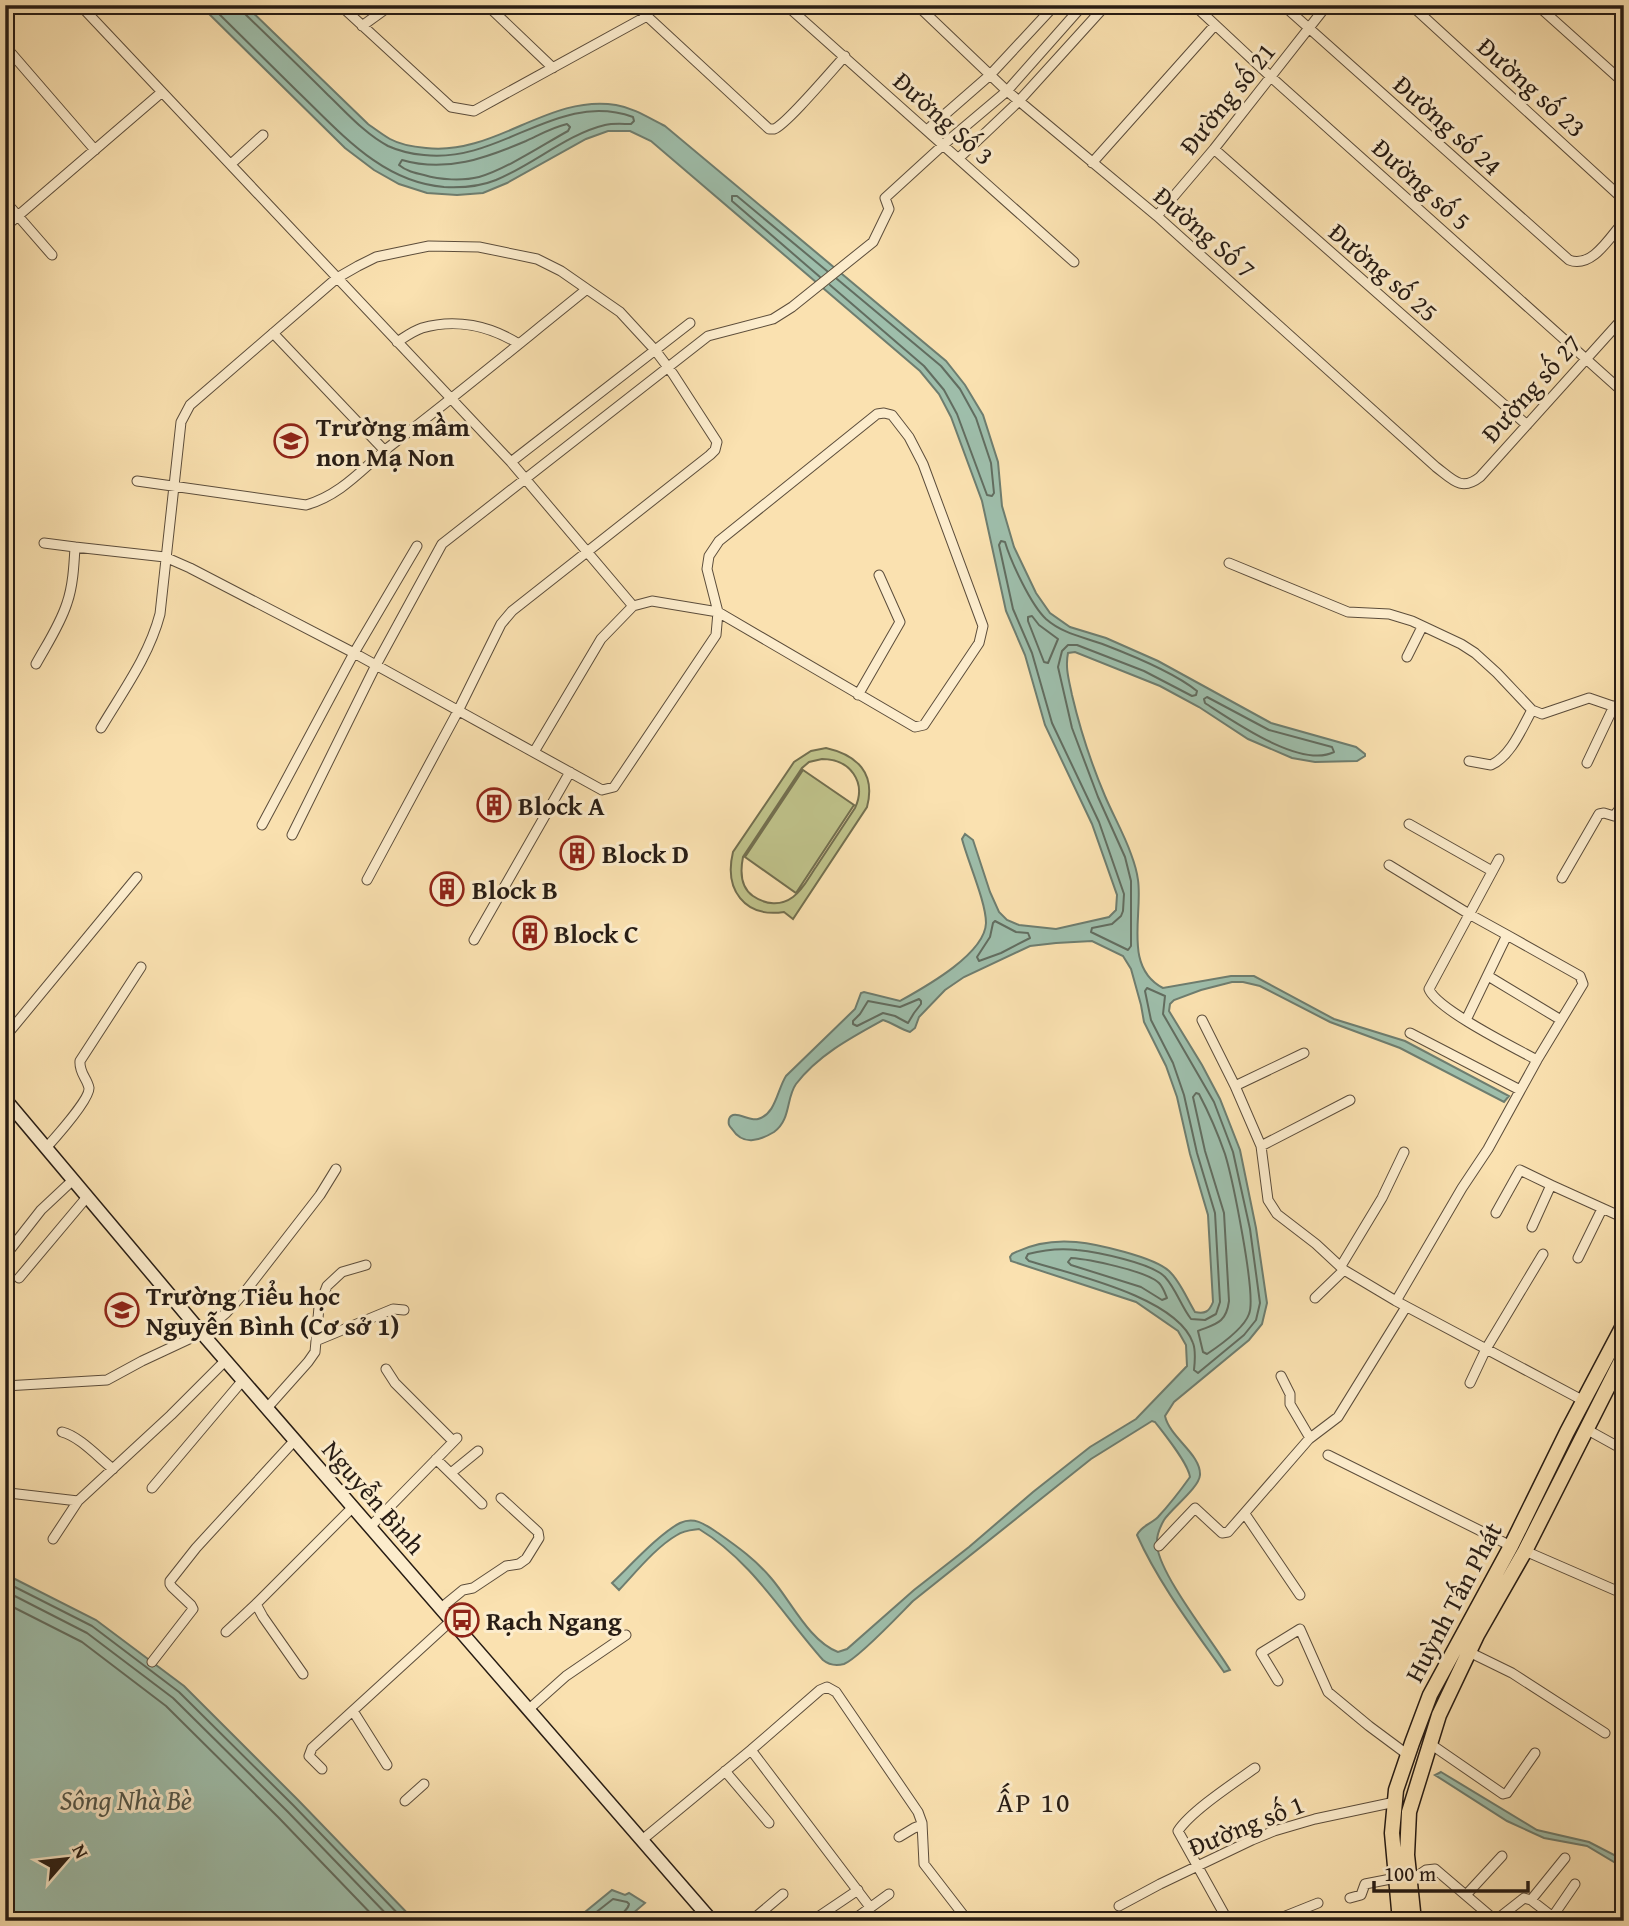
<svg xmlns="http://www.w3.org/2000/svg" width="1629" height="1926" font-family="'Gentium Book Plus',serif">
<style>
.green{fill:#bfc28a;stroke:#736f4f;stroke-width:2;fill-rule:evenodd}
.water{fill:#9ebeab;stroke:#6e7d6f;stroke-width:2}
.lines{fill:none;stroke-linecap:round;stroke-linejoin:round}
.shore{stroke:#626d60;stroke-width:2}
.minor-casing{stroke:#5c4d3b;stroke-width:11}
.secondary-casing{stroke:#271c14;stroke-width:15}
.primary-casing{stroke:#271c14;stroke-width:17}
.minor{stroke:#fceccc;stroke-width:9}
.secondary{stroke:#fceccc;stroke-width:12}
.primary{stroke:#fae1b0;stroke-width:14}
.labels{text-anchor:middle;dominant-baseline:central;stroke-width:6;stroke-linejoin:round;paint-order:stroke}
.street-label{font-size:26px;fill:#271c14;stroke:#fceccc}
.poi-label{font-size:26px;font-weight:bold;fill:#271c14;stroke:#fceccc;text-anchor:start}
.water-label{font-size:28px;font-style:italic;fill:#515549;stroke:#fceccc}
.neighbourhood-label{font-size:28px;letter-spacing:2px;fill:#271c14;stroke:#fceccc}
</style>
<rect width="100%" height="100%" fill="#fae1b0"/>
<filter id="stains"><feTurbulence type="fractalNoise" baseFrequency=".00286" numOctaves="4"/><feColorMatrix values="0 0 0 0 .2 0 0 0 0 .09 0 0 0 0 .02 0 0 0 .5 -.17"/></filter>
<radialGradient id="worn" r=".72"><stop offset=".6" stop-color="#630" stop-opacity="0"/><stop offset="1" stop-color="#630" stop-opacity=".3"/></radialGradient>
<!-- green -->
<path class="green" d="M826 748C857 755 876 773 867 807L793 919 784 912C744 918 724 889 733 852L794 762 811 751ZM822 759C850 759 867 782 855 808 842 828 829 847 816 867 809 877 803 890 793 897 781 906 766 905 753 896 740 887 740 872 743 857L802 768 809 762Z
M803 770 854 805 796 893 745 857Z"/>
<!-- water -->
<path class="water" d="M200 5H245L368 124C375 129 383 135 390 139 401 145 414 147 426 148 495 156 548 94 616 105 634 108 649 118 665 126L946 361 965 385 983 415 998 462 1002 506 1014 547 1036 593 1050 613 1070 627 1106 638 1158 661 1271 723 1356 747 1365 754V756L1357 761 1315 762 1292 758 1248 739 1199 707 1160 686 1075 652 1068 653C1065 668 1069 680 1072 695 1080 729 1091 763 1105 796 1113 815 1124 834 1131 854 1134 862 1137 872 1138 880 1143 915 1123 967 1163 988L1231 976H1254L1334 1019 1405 1041 1509 1096 1504 1102 1400 1048 1330 1022 1260 986 1243 982H1232L1201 990 1174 1000 1170 1004 1169 1011 1202 1065 1220 1099 1240 1150 1256 1228 1267 1303 1262 1324 1249 1340 1174 1402 1165 1416C1170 1438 1201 1454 1200 1475 1199 1488 1172 1508 1164 1520 1160 1527 1156 1538 1157 1546 1161 1577 1212 1640 1230 1670L1224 1672C1193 1628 1159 1584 1137 1535 1141 1526 1151 1524 1158 1517 1170 1504 1180 1491 1190 1477 1188 1463 1165 1435 1155 1422L1152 1421 1091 1459 913 1601C900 1614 859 1658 844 1664 836 1666 829 1665 823 1660 783 1615 752 1561 699 1529 691 1530 684 1530 677 1535 656 1547 636 1572 619 1590L612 1583C629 1567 660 1533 680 1523 695 1516 706 1525 718 1533 738 1547 756 1560 771 1578 791 1601 809 1641 838 1652L847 1649 914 1590 969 1547 1033 1492 1090 1447 1136 1419 1187 1366 1186 1345 1178 1331 1136 1302 1011 1261 1010 1257 1012 1254C1031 1244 1054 1240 1076 1242 1097 1244 1154 1257 1169 1271 1180 1281 1187 1299 1195 1312 1205 1314 1209 1312 1213 1302L1208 1215 1190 1154 1177 1097 1166 1066 1144 1022 1141 1005 1131 969 1123 956 1092 941 1056 943 1030 946 964 977 945 990 919 1017 915 1028 910 1032C900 1029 893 1023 883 1020 852 1037 818 1055 796 1084 786 1098 791 1120 774 1132 759 1141 743 1146 732 1129 729 1126 728 1124 729 1119 733 1108 749 1122 758 1119 776 1114 777 1090 786 1076L855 1009 861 993 864 992 900 1001C925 987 985 954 986 923 986 902 968 862 962 839L965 834 973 840 990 892 999 912 1007 920 1019 925 1056 929 1109 917 1116 910 1117 895 1092 824 1045 725 1025 655 1006 611 982 501 951 417 939 394 920 371 651 141 630 131H608L586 139 507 183 483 193 457 195 427 193 399 184 374 170 345 148Z
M5 1574 96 1620 184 1686 298 1800 415 1921H5Z
M1441 1772 1537 1830 1589 1842 1624 1860V1868L1587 1846 1544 1838 1507 1821 1435 1775Z
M612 1890 625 1895 629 1893 645 1903 624 1921H595L592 1919 590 1921H574Z"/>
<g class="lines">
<!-- shore -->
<path class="shore" d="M210 5C239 34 268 62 297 91 340 132 381 182 444 187 463 188 479 187 496 180 533 165 567 134 605 125 613 123 623 124 631 124L634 121 633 117C557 90 501 164 424 155 412 154 399 151 388 146 365 134 346 112 328 95 300 67 272 40 244 13L241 5
M567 124 570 127 568 131C544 144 505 170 479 177 463 181 440 180 424 175 415 173 406 171 399 165L402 160C446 173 486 158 526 141 539 135 553 127 567 124Z
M820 277 732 201V196H737L827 271
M830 285 924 366 944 390 957 414 987 495 992 496 994 493 991 463 976 418 960 389 941 366 837 279
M1001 541 1005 542C1011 562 1031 605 1046 619 1063 634 1084 637 1105 645 1131 655 1176 674 1197 691L1196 695 1192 696 1144 671 1077 645H1068L1062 651 1058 667 1072 728 1098 797 1125 857 1131 881V946L1128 950 1091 932 1092 928 1112 924 1121 916 1123 911 1124 894 1099 822 1052 723 1032 653 1013 609 999 545Z
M1032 616 1039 625 1058 639 1048 663 1044 662 1028 621V617Z
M1207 697 1269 730 1332 747 1334 752C1301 769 1233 721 1205 703L1204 699Z
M995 921 1016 932 1028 933 1030 938 1001 953 979 961 977 957 990 937 993 923Z
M1147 988 1165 996 1163 1014 1214 1102 1233 1152 1250 1229 1260 1303 1256 1320 1244 1335 1198 1373 1194 1370C1195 1361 1196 1351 1193 1343 1177 1297 1071 1274 1029 1261L1026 1258 1028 1254C1043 1250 1061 1248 1077 1250 1097 1252 1152 1263 1165 1277 1176 1289 1181 1306 1191 1319L1205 1320 1216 1314 1220 1302 1215 1213 1197 1153 1184 1095 1173 1063 1151 1020 1145 991Z
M919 999 921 1001V1004L914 1013 908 1023 895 1016 883 1013 857 1026 853 1024V1021L860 1014 868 1001 900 1007Z
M1196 1093 1199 1094C1209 1113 1218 1134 1225 1154 1232 1177 1257 1296 1249 1314 1244 1328 1219 1346 1207 1354L1203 1352 1198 1331C1215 1324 1226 1324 1229 1301L1224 1213 1205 1151 1193 1097Z
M1071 1258C1088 1259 1147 1271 1159 1283 1163 1287 1165 1293 1167 1298L1162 1300 1141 1287 1071 1265 1068 1262Z
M5 1582 92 1626 179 1692 293 1805 405 1921
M5 1591 87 1633 173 1698 287 1811 393 1921
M5 1603 82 1642 166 1706 279 1818 378 1921
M585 1921 613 1899 627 1902 629 1904C628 1911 620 1912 620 1921"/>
<defs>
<path id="minor" d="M80 5 511 462 633 606
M340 5 451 107 474 111 647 16
M487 5 553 68
M635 5 769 129C771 129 773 129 774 129 786 125 833 69 845 56
M786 5 1074 262
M917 5 1007 91 1157 216 1436 467C1452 479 1461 492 1480 477L1624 317
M1194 5 1271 77 1624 393
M1283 5 1569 260C1592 269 1610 237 1624 221
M1411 5 1624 200
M1537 5 1624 83
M362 26 391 5
M5 46 95 150
M927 130 990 75 1055 5
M1214 149 1527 425
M959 158 1019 101 1106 5
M1092 163 1215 25
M231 164 263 135
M5 201 52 255
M1157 216 1214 149 1327 5
M5 227 162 92
M273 333 385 451
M397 342C405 337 413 331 422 328 456 318 490 326 519 344
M511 462 690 323
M137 481 306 505C341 495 362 469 389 447 456 396 521 342 587 289
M44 543 75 547
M1229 563 1348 612 1389 614 1412 621 1461 644 1475 653 1497 673 1532 710 1542 714 1589 698 1624 710
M1407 657 1422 627
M36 664C47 644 60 625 67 603 73 586 74 565 75 547L165 557 190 568 354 653 602 790 614 787 716 635 718 612 707 569 709 556 719 541 877 414 884 413 892 415 909 437 923 464 983 626 979 643 924 725 915 727 718 612 652 601 633 606 601 639 534 752
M858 695 900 622 879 575
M101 728C123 691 149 656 160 614L181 422 190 405 337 278 358 266 376 257 429 246 479 247 537 259 561 271 620 312 655 350 673 374 717 442 715 450 710 455 512 611 501 624 458 711 367 880
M1469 761 1491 765C1511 756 1522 728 1532 710
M1587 763 1614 706
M1409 824 1492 871
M262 825 354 653 417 546
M292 835 376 665 442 544 708 336 773 319 792 307 873 242 889 209 885 198 943 145 1007 91 1083 5
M1499 859 1429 989C1436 1009 1515 1048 1537 1060
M1389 865 1469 914 1507 935 1466 1020
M1562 878 1599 814 1604 813 1614 816 1624 803
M474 940 570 772
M1488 976 1561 1020
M1202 1020 1235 1086 1261 1146 1268 1200 1277 1214 1316 1244 1344 1270 1396 1301 1584 1401
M1410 1033 1520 1090
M5 1037 137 877
M1235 1086 1304 1053
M1261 1146 1350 1100
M46 1148C55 1138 90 1099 89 1088 87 1078 79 1073 80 1061L141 967
M1496 1213 1520 1170 1551 1185
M1532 1227 1551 1185 1624 1218
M5 1256 41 1210 73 1180
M1578 1258 1602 1209
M1341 1266 1382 1198 1404 1152
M19 1278 87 1197
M1315 1298 1344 1270
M1396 1301 1462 1188 1488 1149 1537 1060 1583 984 1580 976 1507 935
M318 1340 393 1309 404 1310
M386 1369 395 1383 453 1441
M1281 1376 1290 1394V1404L1310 1438
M1470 1383 1486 1349 1543 1254
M5 1386 107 1380 142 1361 202 1333 226 1313 244 1293 320 1195 336 1169
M267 1408 308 1362 315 1352 319 1307 327 1286 342 1272 366 1265
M1586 1429 1624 1450
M62 1432C79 1436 99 1458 113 1469
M1328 1455 1511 1546
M436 1459 482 1504
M451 1473 478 1451
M152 1488 243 1380
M9 1493 78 1501
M1245 1514 1300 1595
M370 1527 457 1438
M53 1539 78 1501 171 1415 226 1360
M1159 1546 1195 1508 1222 1533 1228 1532 1309 1439 1338 1417 1406 1307
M1525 1551 1624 1594
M441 1608 463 1590 473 1588 506 1566 519 1564 526 1559 539 1538 538 1532 501 1498
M226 1632 256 1604
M1469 1652 1512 1673 1605 1733
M152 1662 193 1609 191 1605 172 1587 170 1584V1581L196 1548 295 1440
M303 1674 263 1617 256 1604 353 1507
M1278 1681 1261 1653 1300 1629 1328 1692 1369 1726 1408 1755
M529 1709 566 1676 626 1635
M353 1711 387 1765
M1429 1743 1503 1794 1507 1793 1535 1753
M751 1750 870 1907
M322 1769 309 1756 312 1748 452 1620
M725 1771 769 1823
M405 1801 424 1784
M899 1837 914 1828 922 1825
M642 1840 751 1750 820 1690 827 1687 836 1692 918 1812 922 1823 924 1864 968 1921
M1410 1881 1426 1870 1435 1869 1496 1921
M1466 1895 1502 1856
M1350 1898 1361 1895 1365 1884 1396 1878
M1531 1900 1565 1858
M1119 1906 1160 1884 1252 1840 1274 1831 1315 1819 1395 1802
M1551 1919 1575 1884
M1496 1920 1524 1898 1531 1900 1553 1917
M751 1921 783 1894
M812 1921 858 1890
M852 1921 889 1894
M1228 1921 1178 1831C1191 1811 1234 1783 1255 1768
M1273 1921 1318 1903"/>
<path id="secondary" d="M5 1099 206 1338 712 1921"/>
<path id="primary" d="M1400 1921 1392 1833 1396 1790 1412 1743 1430 1695 1511 1546 1567 1432 1624 1324
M1414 1921 1407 1855 1409 1812 1439 1715 1477 1635 1525 1551 1624 1355"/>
</defs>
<!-- minor casing -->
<use href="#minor" class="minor-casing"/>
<!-- secondary casing -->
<use href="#secondary" class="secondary-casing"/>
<!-- primary casing -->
<use href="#primary" class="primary-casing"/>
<!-- minor -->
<use href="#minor" class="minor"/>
<!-- secondary -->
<use href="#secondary" class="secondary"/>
<!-- primary -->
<use href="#primary" class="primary"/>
</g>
<!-- icons -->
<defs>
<symbol id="school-ring" viewBox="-11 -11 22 22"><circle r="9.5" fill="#fceccc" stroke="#8f2418" stroke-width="1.5"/><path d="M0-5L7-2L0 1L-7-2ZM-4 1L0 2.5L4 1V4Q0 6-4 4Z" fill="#8f2418"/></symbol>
<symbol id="building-ring" viewBox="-11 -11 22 22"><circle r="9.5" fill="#fceccc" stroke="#8f2418" stroke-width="1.5"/><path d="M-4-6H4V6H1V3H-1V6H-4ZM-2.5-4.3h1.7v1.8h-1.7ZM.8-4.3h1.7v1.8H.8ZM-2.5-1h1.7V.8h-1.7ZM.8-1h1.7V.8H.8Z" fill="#8f2418"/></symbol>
<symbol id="bus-ring" viewBox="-11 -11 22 22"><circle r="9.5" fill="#fceccc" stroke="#8f2418" stroke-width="1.5"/><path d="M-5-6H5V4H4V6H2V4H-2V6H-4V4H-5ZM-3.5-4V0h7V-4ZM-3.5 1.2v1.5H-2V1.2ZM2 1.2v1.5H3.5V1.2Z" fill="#8f2418"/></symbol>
</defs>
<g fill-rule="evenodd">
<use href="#school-ring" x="272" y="422" width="38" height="38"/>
<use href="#building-ring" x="475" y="786" width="38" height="38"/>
<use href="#building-ring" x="558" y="834" width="38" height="38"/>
<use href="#building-ring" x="428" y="870" width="38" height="38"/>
<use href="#building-ring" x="511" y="914" width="38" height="38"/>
<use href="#school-ring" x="103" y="1291" width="38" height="38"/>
<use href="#bus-ring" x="443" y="1601" width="38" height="38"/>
</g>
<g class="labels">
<!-- street labels -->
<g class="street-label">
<text transform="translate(1532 87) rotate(42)">Đường số 23</text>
<text transform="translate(1227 98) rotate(-51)">Đường số 21</text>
<text transform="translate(944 118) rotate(42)">Đường Số 3</text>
<text transform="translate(1448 125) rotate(42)">Đường số 24</text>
<text transform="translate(1422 184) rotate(42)">Đường số 5</text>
<text transform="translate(1205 232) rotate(41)">Đường Số 7</text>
<text transform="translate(1384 272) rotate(41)">Đường số 25</text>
<text transform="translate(1531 388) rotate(-48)">Đường số 27</text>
<text transform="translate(374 1497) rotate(49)">Nguyễn Bình</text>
<text transform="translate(1453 1602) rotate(-62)">Huỳnh Tấn Phát</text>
<text transform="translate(1246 1825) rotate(-22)">Đường số 1</text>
</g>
<!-- poi labels -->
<g class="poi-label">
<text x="316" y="426">Trường mầm<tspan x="316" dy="30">non Mạ Non</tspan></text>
<text x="518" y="805">Block A</text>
<text x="602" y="853">Block D</text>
<text x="472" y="889">Block B</text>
<text x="554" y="933">Block C</text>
<text x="146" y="1295">Trường Tiểu học<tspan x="146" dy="30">Nguyễn Bình (Cơ sở 1)</tspan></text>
<text x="486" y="1620">Rạch Ngang</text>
</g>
<!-- water labels -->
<g class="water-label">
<text x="126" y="1799">Sông Nhà Bè</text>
</g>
<!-- neighbourhood labels -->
<g class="neighbourhood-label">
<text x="1034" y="1801">ẤP 10</text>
</g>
</g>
<!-- margin -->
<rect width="1629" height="1926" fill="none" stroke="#fae1b0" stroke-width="28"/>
<rect x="7" y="7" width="1615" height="1912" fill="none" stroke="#271c14" stroke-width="3.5"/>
<rect x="14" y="14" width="1601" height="1898" fill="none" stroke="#271c14" stroke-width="2"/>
<!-- north arrow -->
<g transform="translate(66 1859) rotate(62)" stroke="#fceccc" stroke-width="5" paint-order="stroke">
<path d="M0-5L12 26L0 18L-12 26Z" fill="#271c14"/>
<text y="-10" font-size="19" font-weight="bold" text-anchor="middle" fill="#271c14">N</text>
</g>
<!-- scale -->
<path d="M1374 1881v10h154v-10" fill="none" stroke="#271c14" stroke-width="3.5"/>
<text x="1384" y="1881" font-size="21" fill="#271c14" stroke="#fceccc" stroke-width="5" paint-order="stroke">100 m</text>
<rect width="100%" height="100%" filter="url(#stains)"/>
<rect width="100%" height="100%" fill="url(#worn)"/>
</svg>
